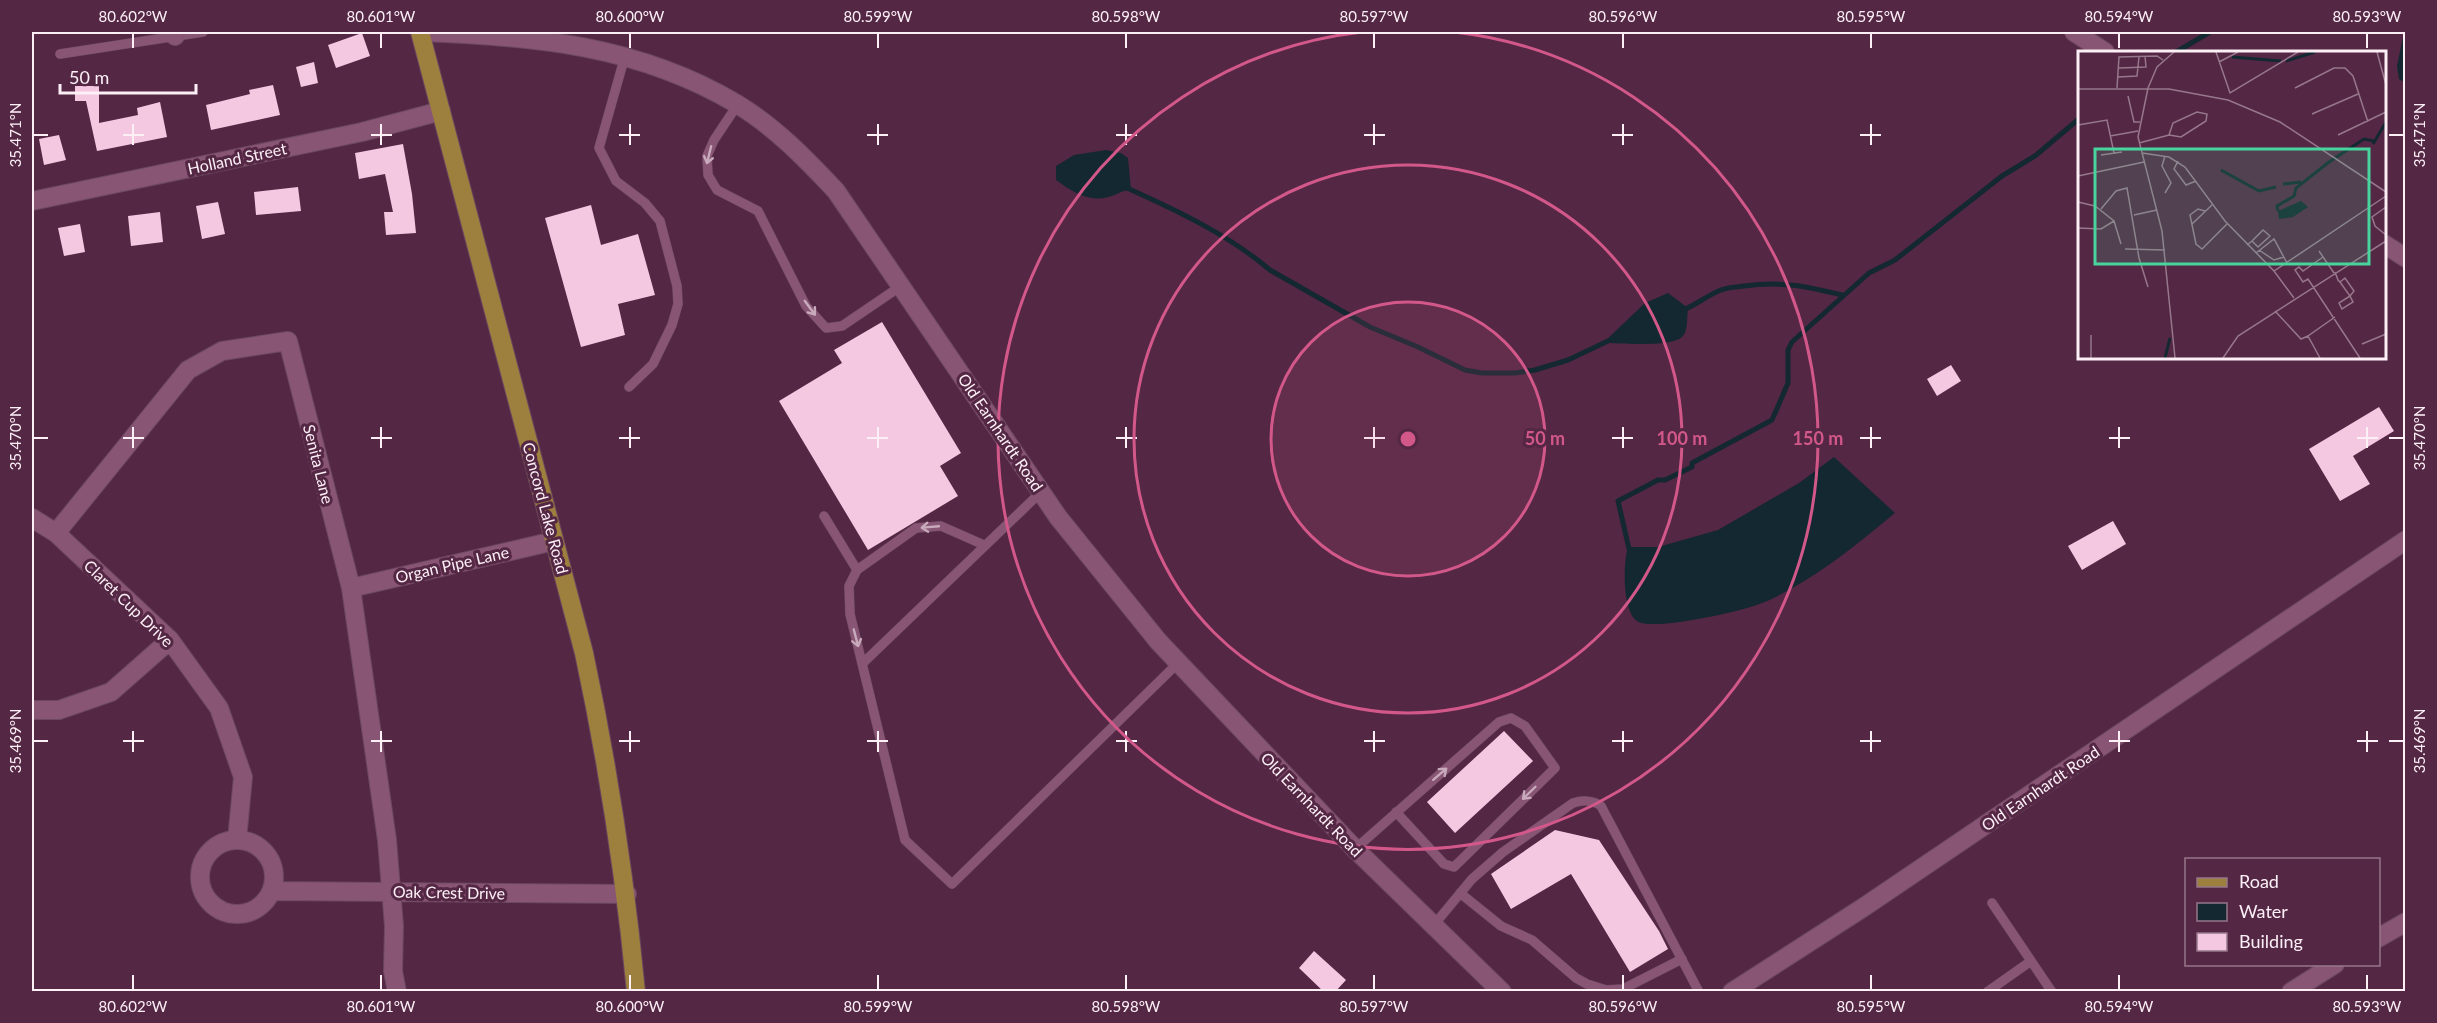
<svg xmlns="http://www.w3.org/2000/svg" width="2437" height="1023" font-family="Lato,sans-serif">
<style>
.water{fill:#132830}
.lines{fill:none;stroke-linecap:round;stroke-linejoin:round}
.stream{stroke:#132830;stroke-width:5}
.building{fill:#f5c8e2}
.lane-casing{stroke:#6b485f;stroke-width:10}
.street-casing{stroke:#6b485f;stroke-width:20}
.secondary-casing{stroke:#6b485f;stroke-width:20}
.primary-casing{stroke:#6b485f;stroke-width:20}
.lane{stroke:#885574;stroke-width:9}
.street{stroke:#885574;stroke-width:18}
.secondary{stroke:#885574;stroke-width:18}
.primary{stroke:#9d803d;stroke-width:18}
.oneway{stroke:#c8aabc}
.ticks{fill:none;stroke:#fceff6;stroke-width:2}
.ring{fill:none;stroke:#d3588a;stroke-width:3}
.labels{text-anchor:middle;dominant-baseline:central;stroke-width:6;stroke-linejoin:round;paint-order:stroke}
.street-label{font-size:16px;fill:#fceff6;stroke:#542744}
.inset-river{fill:none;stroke:#132830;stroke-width:3}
.inset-road{fill:none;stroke:#97778b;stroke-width:1.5}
.view{fill:#48d49d;fill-opacity:0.15;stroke:#48d49d;stroke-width:3}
.inset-edge{fill:none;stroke:#fceff6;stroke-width:3}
.centre{fill:#d3588a;stroke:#542744;stroke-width:3}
.ring-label{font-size:18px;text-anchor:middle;font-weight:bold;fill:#d3588a;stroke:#542744;stroke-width:6;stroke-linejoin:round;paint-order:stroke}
.neatline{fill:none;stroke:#fceff6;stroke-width:2}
.ticks-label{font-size:15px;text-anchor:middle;fill:#fceff6}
</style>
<rect width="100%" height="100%" fill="#542744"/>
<!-- water -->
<path class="water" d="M2404 32H2406L2405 83 2399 79 2397 66Z
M1106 150 1121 153 1128 158 1131 190C1121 190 1114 197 1104 198 1085 201 1070 190 1056 180V166L1074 155Z
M1668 293 1688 308C1687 316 1688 330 1683 336 1673 348 1620 343 1603 343L1645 303Z
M1834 457 1895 513C1861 541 1826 570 1787 591 1779 595 1771 600 1762 603 1744 611 1651 632 1637 621 1622 611 1623 562 1628 547H1658L1718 530 1799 483Z"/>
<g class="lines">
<!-- stream -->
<path class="stream" d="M2176 52 2210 32
M1127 188C1176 210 1229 235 1270 270L1370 327 1418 347 1465 370 1482 373H1515L1535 370 1568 360 1608 341
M1683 310C1696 305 1708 295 1721 290 1728 287 1737 287 1744 286 1782 281 1805 286 1842 295
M1630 553 1618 501 1658 480H1665L1692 467V463L1772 420 1788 383V350L1792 342 1869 273 1895 260 2002 176 2035 156 2080 118"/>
</g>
<!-- building -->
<path class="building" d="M362 33 370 56 336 68 328 45Z
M314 62 318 83 301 87 296 67Z
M273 85 280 115 211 130 206 105 250 94 249 90Z
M75 86H99V123L138 115 137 108 160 102 167 137 97 151 86 101H75Z
M59 135 66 160 44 165 39 139Z
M403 144 412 194 416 233 386 235 384 212H393L385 174 359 179 355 153Z
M298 187 301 211 256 215 254 192Z
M218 202 225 234 202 239 196 206Z
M591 205 601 245 638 234 655 295 618 304 625 335 581 347 545 218Z
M160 212 163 242 131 246 128 216Z
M80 224 85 252 64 256 58 228Z
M882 322 961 453 940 466 958 496 868 550 779 401 842 363 834 350Z
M1951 365 1961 381 1937 396 1927 379Z
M2379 407 2394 431 2353 456 2370 484 2340 501 2309 449Z
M2113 521 2126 544 2082 570 2068 546Z
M1504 731 1533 761 1455 833 1427 802Z
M1555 830 1599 840 1659 931 1668 949 1630 972 1571 874 1511 909 1491 874Z
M1314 951 1346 980 1335 992H1324L1299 968Z"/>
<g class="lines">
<defs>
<path id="lane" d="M60 54 203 32
M625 56 599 148 616 181 645 203 660 221 677 286 678 304 672 325 653 364 629 387
M738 104 714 140 707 156 708 175 717 190 758 211 806 306 826 328 842 326 901 286
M824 516 857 570
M984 545 941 526 916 528 857 570 849 586 850 614 905 840 952 884 1178 663
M863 663 1041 492
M1355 849 1499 722 1511 718 1525 726 1555 768 1454 867 1444 864 1396 812
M1460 893 1501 926 1532 940 1576 978 1587 984 1606 990 1623 989 1682 959
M1992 903 2052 992
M1433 926 1472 879 1503 852 1573 803C1582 800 1593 800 1601 806L1699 992
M1987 992 2031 961"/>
<path id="street" d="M174 32 175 36
M421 32C533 36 638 45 737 104 775 127 806 159 836 191L1058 517 1158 641 1355 849 1502 992
M32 201 362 132 441 111
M32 518 56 533 170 640 219 708 243 777 237 840
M56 533 188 370 222 351 288 341 351 588 387 840 394 926 393 971 397 992
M351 588 554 541
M32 710H59L111 692 170 640
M200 877a37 37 0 1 1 74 0a37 37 0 1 1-74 0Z
M272 891 627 894
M2378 938 2406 922
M1732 992 1864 907 2406 540
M2291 992 2335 964"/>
<path id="secondary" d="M2074 32 2105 52
M2384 244 2406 258"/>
<path id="primary" d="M420 32 584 653C608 765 625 877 636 992"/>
</defs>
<!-- lane casing -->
<use href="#lane" class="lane-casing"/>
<!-- street casing -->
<use href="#street" class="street-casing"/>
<!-- secondary casing -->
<use href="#secondary" class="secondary-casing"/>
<!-- primary casing -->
<use href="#primary" class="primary-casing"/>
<!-- lane -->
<use href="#lane" class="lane"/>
<!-- street -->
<use href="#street" class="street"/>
<!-- secondary -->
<use href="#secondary" class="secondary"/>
<!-- primary -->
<use href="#primary" class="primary"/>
</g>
<!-- one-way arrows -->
<defs><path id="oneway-shaft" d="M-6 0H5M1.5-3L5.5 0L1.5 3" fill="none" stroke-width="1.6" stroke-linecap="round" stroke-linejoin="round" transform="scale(1.5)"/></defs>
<g class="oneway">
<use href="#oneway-shaft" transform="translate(709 155) rotate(104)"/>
<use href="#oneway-shaft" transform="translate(810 308) rotate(54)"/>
<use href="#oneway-shaft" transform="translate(930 527) rotate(175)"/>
<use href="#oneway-shaft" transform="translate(856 638) rotate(75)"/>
<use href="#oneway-shaft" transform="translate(1440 774) rotate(-41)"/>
<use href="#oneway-shaft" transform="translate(1529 793) rotate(136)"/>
</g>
<!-- ticks -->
<path class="ticks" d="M133 33V48M381 33V48M630 33V48M878 33V48M1126 33V48M1374 33V48M1623 33V48M1871 33V48M2119 33V48M2367 33V48M133 124V145M381 124V145M630 124V145M878 124V145M1126 124V145M1374 124V145M1623 124V145M1871 124V145M33 135H48M123 135H144M371 135H392M619 135H640M867 135H888M1116 135H1137M1364 135H1385M1612 135H1633M1860 135H1881M2389 135H2404M133 427V448M381 427V448M630 427V448M878 427V448M1126 427V448M1374 427V448M1623 427V448M1871 427V448M2119 427V448M2367 427V448M33 438H48M123 438H144M371 438H392M619 438H640M867 438H888M1116 438H1137M1364 438H1385M1612 438H1633M1860 438H1881M2109 438H2130M2357 438H2378M2389 438H2404M133 731V752M381 731V752M630 731V752M878 731V752M1126 731V752M1374 731V752M1623 731V752M1871 731V752M2119 731V752M2367 731V752M33 741H48M123 741H144M371 741H392M619 741H640M867 741H888M1116 741H1137M1364 741H1385M1612 741H1633M1860 741H1881M2109 741H2130M2357 741H2378M2389 741H2404M133 975V990M381 975V990M630 975V990M878 975V990M1126 975V990M1374 975V990M1623 975V990M1871 975V990M2119 975V990M2367 975V990"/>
<!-- distance rings -->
<circle cx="1408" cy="439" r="137" fill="#d3588a" fill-opacity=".12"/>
<g class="ring">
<circle cx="1408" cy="439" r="137"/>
<circle cx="1408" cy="439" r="274"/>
<path d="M1454 32A410 410 0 1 1 1362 32"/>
</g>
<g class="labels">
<!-- street labels -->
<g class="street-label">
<text transform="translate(237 158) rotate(-12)">Holland Street</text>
<text transform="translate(1001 432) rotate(56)">Old Earnhardt Road</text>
<text transform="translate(319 464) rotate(76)">Senita Lane</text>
<text transform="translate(546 508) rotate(75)">Concord Lake Road</text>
<text transform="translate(452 564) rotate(-13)">Organ Pipe Lane</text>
<text transform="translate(129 603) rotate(44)">Claret Cup Drive</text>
<text transform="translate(2040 788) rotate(-34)">Old Earnhardt Road</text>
<text transform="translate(1312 804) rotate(46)">Old Earnhardt Road</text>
<text transform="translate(449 892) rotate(1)">Oak Crest Drive</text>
</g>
</g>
<!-- overview -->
<g transform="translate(2078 51)">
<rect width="308" height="308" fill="#542744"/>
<path d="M223 150 230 156 215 166 201 168 200 160Z" fill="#132830"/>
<path class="inset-river" d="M154 6 203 10M208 10 237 1M295 93 308 71M143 119 181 140 198 136M205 133 223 131M200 160 199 155 216 145 218 137 251 111 286 88 296 90M87 307 92 287"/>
<path class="inset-road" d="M138 1 152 42 220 1M299 1 308 34M141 11 160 1M41 17 68 16 67 5M40 26 59 25 61 6M39 37 41 6 79 5 85 9M70 37 79 16 96 1M70 37 60 86 84 180 97 307M217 37 256 17H267L275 25 290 71M0 38H91L150 49 202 71 308 141M50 45 56 71H62M234 63 280 43M0 74 29 69 36 102M260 84 308 61M32 85 60 80M61 92 91 84 103 86 128 70 129 63 119 61 95 72 91 84M64 102 91 106 107 116 147 170 196 220 308 145M23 104 44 101M87 105 84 115 93 132 87 142M100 110 96 118 108 134 118 130M0 125 66 111M0 151 17 155 36 170 43 193M308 156 294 166 297 175 308 184M23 158 38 140 49 137 61 207 70 236M127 160 120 158 112 164 118 193 124 198 149 173M56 164 79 159M114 173 134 154M0 177 23 178 36 170M169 194 174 190 185 179 192 185 180 196 174 190M47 198 87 199M181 199 196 209 206 206M241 200 256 222M178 202 196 188 209 212M245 206 225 220 221 216 217 219 225 231 230 228 282 307M196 220 216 247M257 221 260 229 262 231 272 245 261 252 264 258 275 251 272 245 276 240 267 227 262 231M197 260 223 288 230 285M13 284V307M284 293 308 283M145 307 160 285 308 190M242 307 230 285 257 266"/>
<path class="view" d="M17 98H291V213H17Z"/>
<rect width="308" height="308" class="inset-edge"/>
</g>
<circle cx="1408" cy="439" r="9" class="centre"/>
<g class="ring-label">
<text x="1545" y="445">50 m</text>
<text x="1682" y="445">100 m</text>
<text x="1818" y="445">150 m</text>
</g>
<!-- border -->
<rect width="2437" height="1023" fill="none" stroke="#542744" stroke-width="66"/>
<!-- legend -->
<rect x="2185" y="858" width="195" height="108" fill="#542744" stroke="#97778b" stroke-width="1.5"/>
<rect x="2197" y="878" width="30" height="9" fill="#9d803d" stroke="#97778b" stroke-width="1.5"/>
<text x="2239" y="888" font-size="18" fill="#fceff6">Road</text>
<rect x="2197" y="903" width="30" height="18" fill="#132830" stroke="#97778b" stroke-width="1.5"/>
<text x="2239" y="918" font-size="18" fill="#fceff6">Water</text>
<rect x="2197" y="933" width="30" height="18" fill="#f5c8e2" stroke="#97778b" stroke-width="1.5"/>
<text x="2239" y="948" font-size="18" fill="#fceff6">Building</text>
<!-- scale -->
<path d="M60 84v9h136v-9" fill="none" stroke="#fceff6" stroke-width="3"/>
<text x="69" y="84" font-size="18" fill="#fceff6" stroke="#542744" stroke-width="4.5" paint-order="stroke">50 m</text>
<rect x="33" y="33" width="2371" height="957" class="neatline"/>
<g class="ticks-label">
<text x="133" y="22">80.602°W</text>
<text x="381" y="22">80.601°W</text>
<text x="630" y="22">80.600°W</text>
<text x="878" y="22">80.599°W</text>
<text x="1126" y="22">80.598°W</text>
<text x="1374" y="22">80.597°W</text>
<text x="1623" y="22">80.596°W</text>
<text x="1871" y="22">80.595°W</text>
<text x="2119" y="22">80.594°W</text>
<text x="2367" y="22">80.593°W</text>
<text transform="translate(16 135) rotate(-90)" y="5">35.471°N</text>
<text transform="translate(2420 135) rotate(-90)" y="5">35.471°N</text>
<text transform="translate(16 438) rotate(-90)" y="5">35.470°N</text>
<text transform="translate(2420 438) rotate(-90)" y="5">35.470°N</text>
<text transform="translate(16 741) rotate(-90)" y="5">35.469°N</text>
<text transform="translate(2420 741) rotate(-90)" y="5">35.469°N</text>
<text x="133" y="1012">80.602°W</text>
<text x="381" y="1012">80.601°W</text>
<text x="630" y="1012">80.600°W</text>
<text x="878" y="1012">80.599°W</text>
<text x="1126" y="1012">80.598°W</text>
<text x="1374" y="1012">80.597°W</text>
<text x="1623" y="1012">80.596°W</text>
<text x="1871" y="1012">80.595°W</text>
<text x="2119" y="1012">80.594°W</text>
<text x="2367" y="1012">80.593°W</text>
</g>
</svg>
